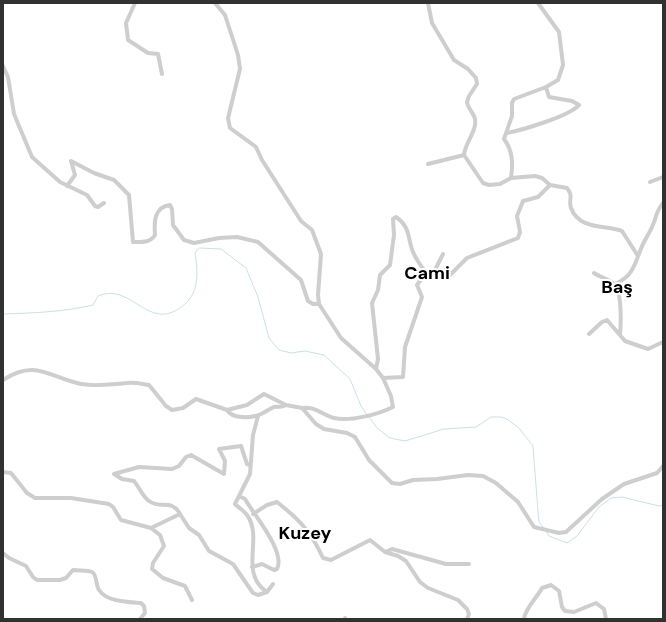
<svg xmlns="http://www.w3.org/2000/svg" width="666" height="622" font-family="'DM Sans',sans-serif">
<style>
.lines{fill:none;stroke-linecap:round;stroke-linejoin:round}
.stream{stroke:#cbe0e8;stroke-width:1}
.minor{stroke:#cecece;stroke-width:4}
.labels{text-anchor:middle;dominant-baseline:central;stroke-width:4;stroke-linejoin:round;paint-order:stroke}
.district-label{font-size:18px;font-weight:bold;fill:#000;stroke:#fff}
</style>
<rect width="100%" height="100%" fill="#fff"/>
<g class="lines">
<!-- stream -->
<path class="stream" d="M3 314C33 313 63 312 93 305L98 296C133 281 150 338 187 302 199 290 198 270 195 253L199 248 221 249 246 268 258 297 269 338 279 350 291 353 305 351 324 355 350 379 361 406 367 415
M369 417 377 428 390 438 405 441 444 429 476 427 491 417H501L507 419 519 428 533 446 538 512 539 522 543 527
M546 531 549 536 567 543 577 536 599 507 611 498 622 497 659 506 663 505"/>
<!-- minor -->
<path class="minor" d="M135 3 126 23 128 40 148 53 158 54 162 74
M215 3 225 15 238 55 240 69 228 118 230 128 256 147 262 160 301 221 312 230 321 254 318 295 319 304 341 338 376 369 383 378 391 396 393 407C379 414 350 422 334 418 322 415 316 406 302 408
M428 3 432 23 454 60 468 69 476 78 477 84 469 96 467 102C468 109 474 113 475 119 477 132 465 142 464 155L483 183 489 185 500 184 511 178 535 176 542 178 550 185 567 188C574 197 568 199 571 208 579 230 606 225 622 231L638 256
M3 66 8 77 14 114 32 157 60 182 87 195 95 206 98 207 104 203
M507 133C522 130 570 116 579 105L572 101 549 97 546 87
M428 164 464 155
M511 178C513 164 513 151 504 139L512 116V103L514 99 546 87 558 80 563 65 559 32 538 3
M650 182 663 177
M67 186 75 175 71 161 94 173 114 180 129 195 133 242C142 242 150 243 155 235 154 222 154 207 170 205L172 209 173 225 184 240 194 243 219 238 237 237 258 242 301 280 308 301 313 304H319
M426 273 450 275 467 258 518 238 520 232 517 216 523 201 538 197 550 185
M594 273C600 277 609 279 614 284 622 290 621 324 620 334
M433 274 443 254
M615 284C636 275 635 260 644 242 647 236 652 229 654 222 657 214 657 210 663 203
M589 334 602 322 607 320 625 341 648 349 663 342
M376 369 378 359 372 303 378 290 380 275 390 265 394 235 393 219 396 217C412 228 407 241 414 254 417 261 422 267 426 273
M383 378 403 377 405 347 422 297 417 285 426 273
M3 380C36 358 50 378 81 384 97 387 112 384 127 383 134 382 142 384 149 385L166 406 172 410 183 408 196 399 227 410 247 405 264 394 286 405 302 408 316 424 324 429 347 433 355 437 369 460 392 483 400 484 413 480 437 479 468 475 483 476 496 483 518 502 534 527 559 533 566 532 602 499 624 484 657 473 663 466
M227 410C232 419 250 418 259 415 264 413 269 409 274 407 279 406 281 408 286 405
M258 416 253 435 250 474 235 504C239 508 244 511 247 515 264 539 238 572 267 592
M3 472 11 473 27 493 35 498H71L109 504 113 507 121 520 151 528 160 535 164 546 153 563 152 569 163 578 185 586 192 600
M239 496 245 499C254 515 286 552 277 569L274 570 262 564 252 567
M180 514C171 498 161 510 149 501 143 497 139 487 134 481L122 479 114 474 139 467 172 469 179 466 186 457 191 455 224 474 225 461 219 449 241 446 247 464 250 465
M253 514 267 505 277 502C300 520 311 532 323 558L331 560 370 540 385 552 398 556 406 561 420 582 428 588 458 600 467 609 469 614 467 619
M151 528 180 514 189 528 199 535 209 551 233 564 253 593 258 595 267 592 273 584
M385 552 392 549 446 564H469
M3 553 9 558 26 566 33 577 37 580H60L66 578 73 570C79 571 87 570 92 572 97 574 96 586 99 590 107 602 128 602 141 603L144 606 145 613 140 619
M345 618V619
M524 619C525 608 537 598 542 588L551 585 559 591 562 607 565 611 574 612 596 603 604 609 606 619"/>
</g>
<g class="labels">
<!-- district labels -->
<g class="district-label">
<text x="427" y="273">Cami</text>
<text x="617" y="287">Baş</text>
<text x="305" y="533">Kuzey</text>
</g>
</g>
<!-- border -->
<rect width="666" height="622" fill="none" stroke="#313131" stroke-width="8"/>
</svg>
